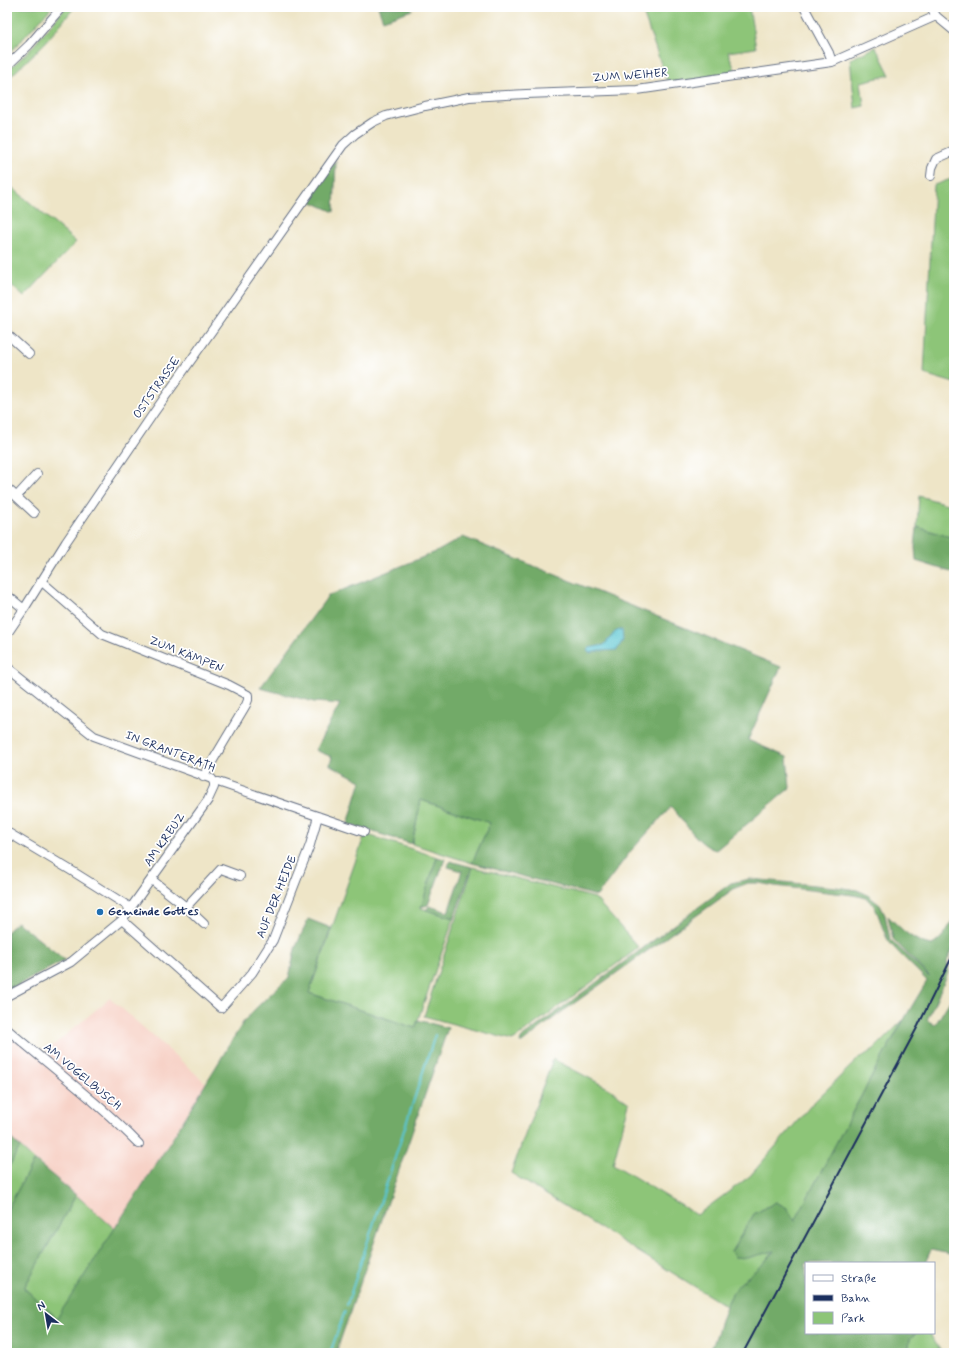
<svg xmlns="http://www.w3.org/2000/svg" width="961" height="1360" font-family="Mynerve,sans-serif">
<style>
.built{fill:#f7d1c6}
.green{fill:#8dc578;stroke:#547a6b}
.forest{fill:#72aa68;stroke:#466c63}
.water{fill:#5ac6d2;stroke:#3a7a98}
.lines{fill:none;stroke-linecap:round;stroke-linejoin:round}
.stream{stroke:#5ac6d2;stroke-width:2}
.minor-casing{stroke:#656f83;stroke-width:10}
.minor{stroke:#fff;stroke-width:8}
.rail{stroke:#1b2f5e;stroke-width:2}
.poi-dot{fill:#1f6fb2;stroke:#fff;stroke-width:1.5}
.labels{text-anchor:middle;dominant-baseline:central;stroke-width:3.5;stroke-linejoin:round;paint-order:stroke}
.street-label{font-size:12px;fill:#1b2f5e;stroke:#fff}
.poi-label{font-size:12px;font-weight:bold;fill:#1b2f5e;stroke:#fff;text-anchor:start}
</style>
<rect width="100%" height="100%" fill="#fff"/>
<filter id="ink" filterUnits="userSpaceOnUse"><feTurbulence type="fractalNoise" baseFrequency=".025" numOctaves="2"/><feDisplacementMap in="SourceGraphic" scale="8" xChannelSelector="R" yChannelSelector="G"/><feConvolveMatrix kernelMatrix="1 2 1 2 8 2 1 2 1" color-interpolation-filters="sRGB"/></filter>
<filter id="wash" filterUnits="userSpaceOnUse"><feTurbulence type="fractalNoise" baseFrequency=".012" numOctaves="4" result="noise"/><feDisplacementMap in="SourceGraphic" scale="16" xChannelSelector="R" yChannelSelector="G"/><feGaussianBlur stdDeviation="0.9" result="paint"/><feColorMatrix in="noise" values="0 0 0 0 0 0 0 0 0 0 0 0 0 0 0 0 0 1.4 0 .05"/><feComposite in="paint" operator="in"/></filter>
<g filter="url(#wash)">
<rect width="100%" height="100%" fill="#eee5c7"/>
<!-- built -->
<path class="built" d="M110 998 206 1083 115 1229 7 1135V1026L42 1055Z"/>
<!-- green -->
<path class="green" d="M7 7H52L7 56Z
M66 7 74 8 45 43 7 80V71L29 51Z
M641 7H749L756 48 728 52 737 75 668 84Z
M876 47 890 75 861 82 864 106 855 108 850 59Z
M954 178V383L924 374 934 185Z
M7 183 76 242 24 297 7 281Z
M919 496 954 506V538L917 527Z
M421 800 490 823 472 863 412 844Z
M365 834 437 857 421 908 454 918 415 1028 309 993Z
M473 867 595 898 638 947 637 949 516 1038 512 1040 424 1016Z
M903 1020 852 1113 795 1222 787 1208 776 1202 754 1214 731 1252 761 1253 774 1251 763 1264 736 1287 726 1306 511 1173 553 1059 610 1089 629 1103 613 1164 697 1215 750 1176 813 1103 857 1060 874 1049Z
M20 1147 34 1160 7 1210V1170Z
M76 1195 115 1229 57 1319 24 1288Z
M915 1333H929L942 1353H908L910 1339Z"/>
<!-- forest -->
<path class="forest" d="M378 7H411L412 10 383 20Z
M336 161 334 212 312 202 311 194Z
M917 527 954 538V573L916 561 915 547Z
M463 537 781 667 748 740 787 757 790 788 716 850C698 846 683 819 671 807L630 852 597 896 472 863 490 823 421 800 412 844 348 824 361 781 330 765 332 757 315 750 340 704 314 702 260 688 328 596 438 551Z
M437 857 445 859 428 905 421 907Z
M450 861 472 867 454 918 426 910 429 906 448 912 462 871 448 867Z
M750 879 836 887 857 890 866 894 880 905 885 915 890 939 929 977V976L893 939 888 916C900 928 915 943 932 945 943 939 949 927 954 917V947L947 961 949 971 927 1020 935 1025 954 994V1255L931 1250 925 1263H806V1333H915L910 1339 908 1353H709L713 1345 726 1306 736 1287 763 1264 774 1251 747 1258 734 1257 731 1252 754 1214 776 1202 787 1208 795 1221C838 1140 879 1059 927 981 916 968 901 957 890 943 881 932 879 903 865 898 861 896 856 896 853 895L775 886 759 883H748L735 888 555 1017 522 1043H520L521 1039 524 1036 731 883Z
M308 919 331 928 309 993 415 1028 418 1020 448 1028 336 1353H7V1210L34 1160 76 1195 24 1288 57 1318 176 1133 206 1083 244 1021 254 1010 280 985 289 978 295 949Z
M17 922 65 960 7 991V931Z
M7 1135 20 1147 7 1170Z"/>
<!-- water -->
<path class="water" d="M619 630H622L623 640 617 650 598 651 590 653 587 651 589 648 604 645 615 632Z"/>
<g class="lines">
<!-- stream -->
<path class="stream" d="M347 1305 435 1035
M330 1353 345 1311"/>
</g>
</g>
<g filter="url(#ink)">
<g class="lines">
<defs>
<path id="minor" d="M804 7 829 53 832 62
M931 7 936 16 954 31
M7 66 29 45 62 7
M931 176 932 168 936 159 954 151
M7 334 29 354
M7 488 34 513
M17 496 37 474
M41 581 102 634 229 685 248 695V700L246 705 203 777
M7 595 24 609
M7 634 24 609 66 542 153 414 333 159 343 145 355 134 373 122 386 116 425 106 469 97 526 94 637 90 832 62 936 16
M7 667 94 736 212 779 214 783
M214 783 218 782 364 832
M7 832 72 871 131 908
M152 880 186 907 204 924
M186 907 221 869 240 876
M122 920 221 1008 252 973 273 940 310 845 318 816
M7 996 71 962 122 920 208 800 214 787V783
M7 1029C51 1067 98 1102 139 1144"/>
</defs>
<!-- minor casing -->
<use href="#minor" class="minor-casing"/>
<!-- minor -->
<use href="#minor" class="minor"/>
<!-- rail -->
<path class="rail" d="M743 1353 918 1026 954 953"/>
</g>
</g>
<!-- markers -->
<circle class="poi-dot" cx="100" cy="912" r="4"/>
<g class="labels">
<!-- street labels -->
<g class="street-label">
<text transform="translate(630 76) rotate(-4)">ZUM WEIHER</text>
<text transform="translate(157 388) rotate(-55)">OSTSTRASSE</text>
<text transform="translate(186 655) rotate(22)">ZUM KÄMPEN</text>
<text transform="translate(170 752) rotate(21)">IN GRANTERATH</text>
<text transform="translate(165 840) rotate(-55)">AM KREUZ</text>
<text transform="translate(277 897) rotate(-68)">AUF DER HEIDE</text>
<text transform="translate(82 1077) rotate(40)">AM VOGELBUSCH</text>
</g>
<!-- poi labels -->
<g class="poi-label">
<text x="108" y="912">Gemeinde Gottes</text>
</g>
</g>
<!-- margin -->
<rect width="961" height="1360" fill="none" stroke="#fff" stroke-width="24"/>
<!-- legend -->
<rect x="805" y="1262" width="130" height="72" fill="#ffffff" stroke="#a4acbf"/>
<rect x="813" y="1275" width="20" height="6" fill="#ffffff" stroke="#a4acbf"/>
<text x="841" y="1282" font-size="12" fill="#1b2f5e">Straße</text>
<rect x="813" y="1295" width="20" height="6" fill="#1b2f5e" stroke="#a4acbf"/>
<text x="841" y="1302" font-size="12" fill="#1b2f5e">Bahn</text>
<rect x="813" y="1312" width="20" height="12" fill="#8dc578" stroke="#a4acbf"/>
<text x="841" y="1322" font-size="12" fill="#1b2f5e">Park</text>
<!-- north arrow -->
<g transform="translate(46 1314) rotate(329)" stroke="#ffffff" stroke-width="3" paint-order="stroke">
<path d="M0-3L7 15L0 10L-7 15Z" fill="#1b2f5e"/>
<text y="-6" font-size="11" font-weight="bold" text-anchor="middle" fill="#1b2f5e">N</text>
</g>
</svg>
